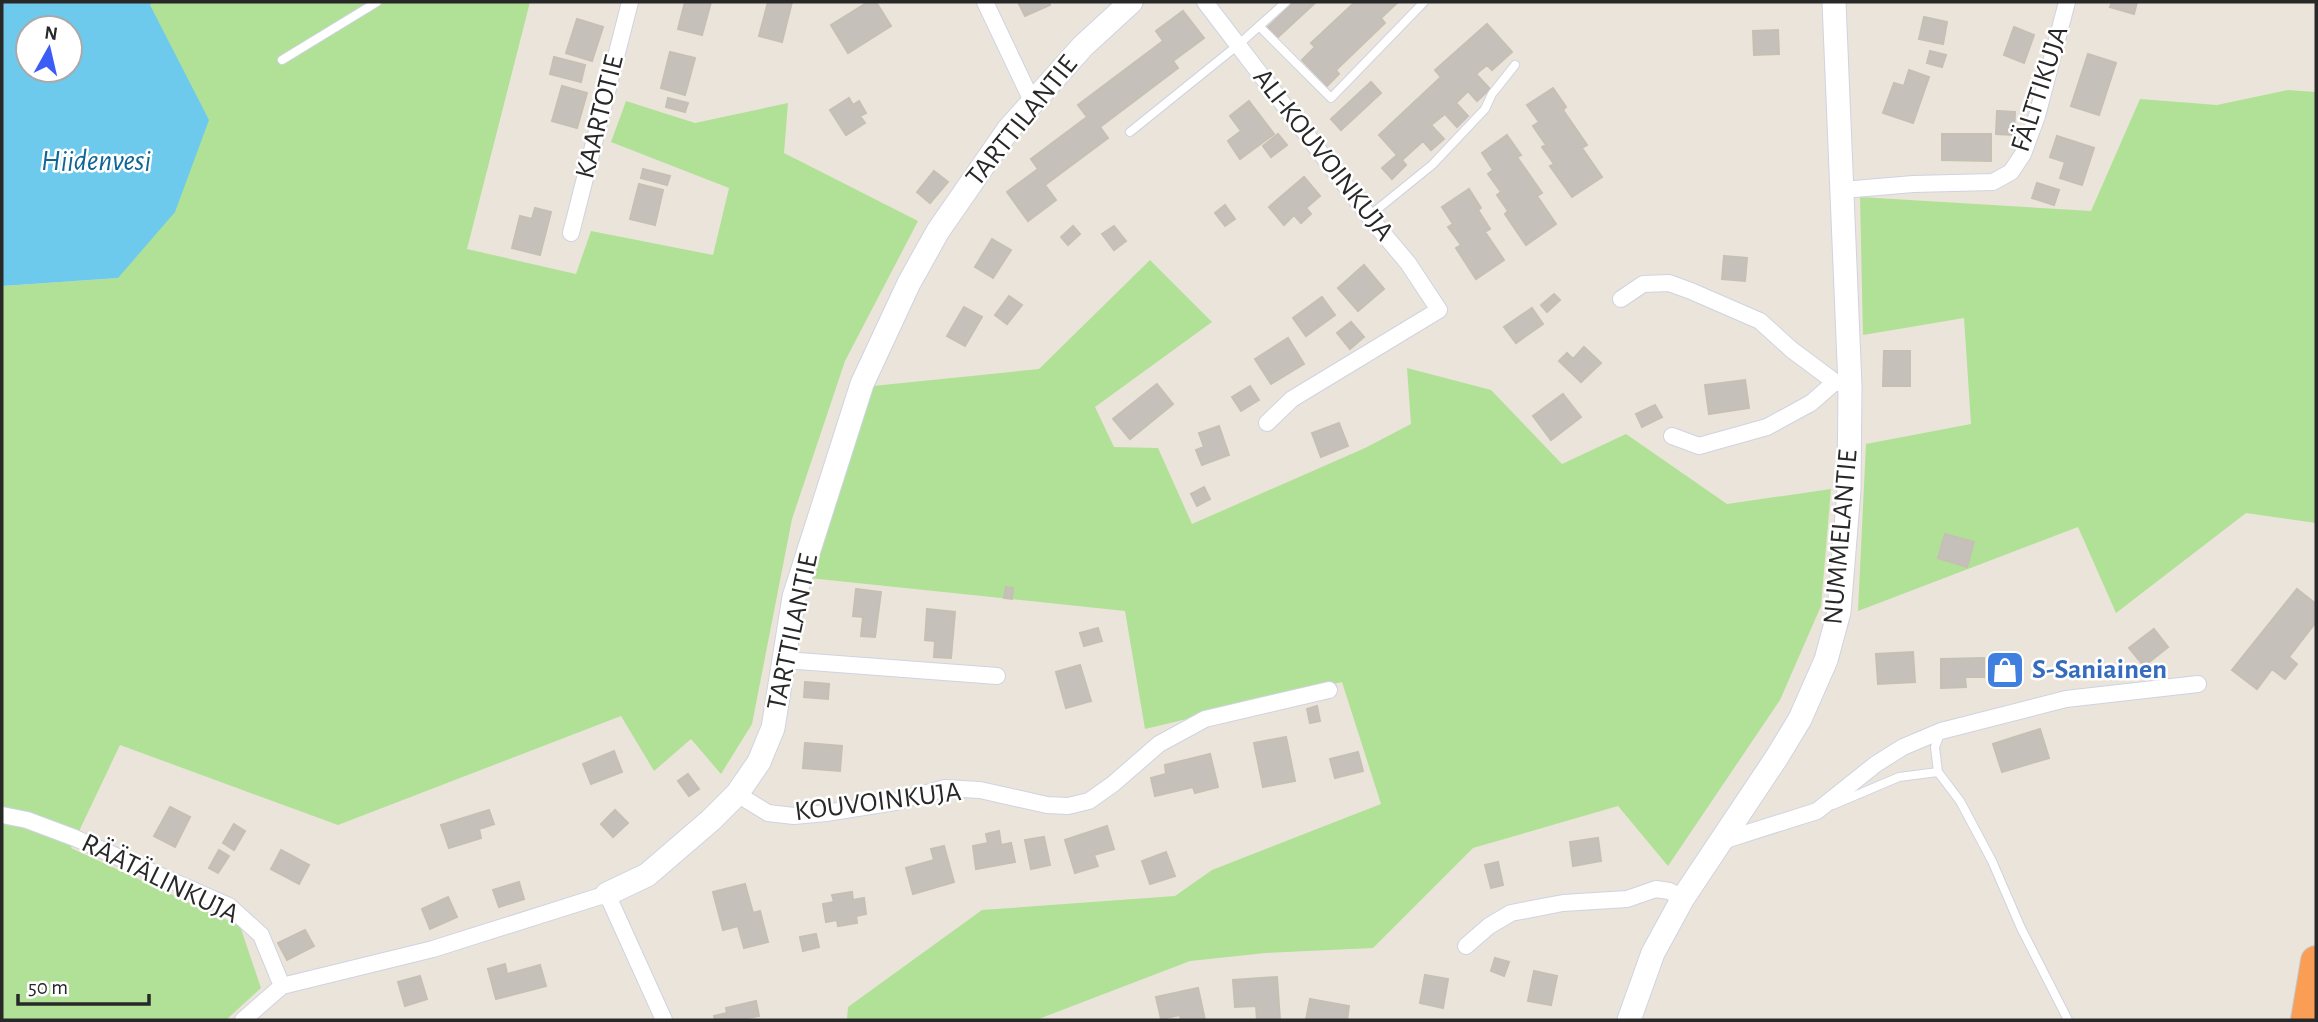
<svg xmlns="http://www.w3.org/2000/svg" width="2318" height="1022" font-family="'Alegreya Sans',sans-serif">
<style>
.green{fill:#b0e197}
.water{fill:#6ecaec;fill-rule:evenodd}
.building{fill:#c6c0ba;stroke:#c6bfb4;stroke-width:2}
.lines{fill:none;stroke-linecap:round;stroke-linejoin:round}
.lane-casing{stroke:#cfd3e1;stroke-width:10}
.street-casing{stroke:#cfd3e1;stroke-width:18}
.secondary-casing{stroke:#cfd3e1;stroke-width:25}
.highway-casing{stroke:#c7c7c7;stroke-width:32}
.lane{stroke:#fff;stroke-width:8}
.street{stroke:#fff;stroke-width:16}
.secondary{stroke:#fff;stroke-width:23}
.highway{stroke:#fb9e55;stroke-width:30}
.labels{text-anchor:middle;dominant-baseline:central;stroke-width:5;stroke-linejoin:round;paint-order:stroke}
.street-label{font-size:28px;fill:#282828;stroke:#fff}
.shop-label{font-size:28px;font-weight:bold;fill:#366cbe;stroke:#fff;text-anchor:start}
.water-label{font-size:30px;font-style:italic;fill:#0f6695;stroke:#fff}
</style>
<rect width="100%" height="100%" fill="#ebe4da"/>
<!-- green -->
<path class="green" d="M152 2H530L467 249 576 274 591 231 713 255 729 188 611 142 626 101 695 123 788 103 784 153 918 221 845 361 792 519 752 724 721 774 691 739 654 771 621 716 338 825 120 745 71 848 240 926 261 988 226 1020H2V286L118 278 149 5Z
M2288 90 2316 92V523L2246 513 2116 613 2078 527 1858 611 1866 444 1971 424 1964 318 1863 335 1860 197 2091 211 2140 99 2217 105Z
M1150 260 1212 322 1095 407 1114 447 1158 448 1192 524 1365 448 1411 424 1407 368 1491 390 1562 464 1626 434 1727 504 1831 489 1821 606 1780 700 1668 866 1618 806 1473 848 1373 948 1266 953 1190 961 1036 1020H847L848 1007 982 910 1175 896 1212 870 1381 804 1342 682 1145 729 1125 611 809 578 822 530 873 386 1039 369Z"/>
<!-- water -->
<path class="water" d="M2 2H152L150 5 209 120 175 212 118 278 2 286ZM28 28H70V70H28Z"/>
<!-- building -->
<path class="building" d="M685 2H711L702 35 678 29Z
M768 2H792L782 42 759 36Z
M868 2H876L891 26 848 53 831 25Z
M1018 2H1049L1050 5 1025 16Z
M1294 2H1316L1278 37 1268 27Z
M1355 2H1398L1381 18 1385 23 1336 70 1339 74 1327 86 1302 60 1315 47 1311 43Z
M2112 2H2137L2134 14 2110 7Z
M1183 11 1204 38 1173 61 1178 68 1100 127 1108 138 1045 185 1056 200 1028 221 1007 192 1038 169 1031 159 1087 117 1078 105 1163 41 1156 31Z
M1924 17 1947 22 1943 44 1919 39Z
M577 19 603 27 592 61 566 53Z
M1487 24 1512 52 1492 70 1487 65 1476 74 1490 89 1477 101 1468 91 1456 103 1468 116 1457 127 1445 114 1431 125 1444 139 1431 150 1423 141 1402 160 1406 165 1392 179 1382 168 1397 155 1379 135 1441 77 1435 70Z
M2014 27 2034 35 2024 63 2004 55Z
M1778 30 1779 54 1754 55 1753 31Z
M1930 51 1946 55 1942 67 1927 63Z
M670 52 695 58 685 95 661 88Z
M2088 54 2116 63 2099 115 2071 106Z
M554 57 585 65 581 82 550 74Z
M1909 70 1929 77 1913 123 1883 113 1894 83 1904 86Z
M1371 82 1381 93 1341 130 1331 119Z
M562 86 587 93 577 128 552 121Z
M1553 88 1566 107 1563 110 1587 145 1582 148 1602 177 1572 197 1550 166 1554 164 1542 147 1546 145 1533 126 1539 122 1527 105Z
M668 98 688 103 685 112 666 107Z
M849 98 853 105 859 101 866 113 860 116 865 123 846 135 830 110Z
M1249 101 1274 134 1240 159 1228 141 1241 131 1230 116Z
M1997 111 2015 112 2014 135 1996 134Z
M1278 134 1287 145 1271 157 1263 146Z
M1942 134H1991V161L1942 160Z
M1507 135 1521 155 1517 157 1542 193 1537 196 1556 224 1526 245 1505 214 1508 211 1497 195 1501 192 1488 174 1493 170 1482 153Z
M2057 136 2094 148 2082 185 2060 178 2065 162 2050 157Z
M643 169 670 176 667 185 641 178Z
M934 171 948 182 930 203 917 192Z
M1304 177 1320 196 1306 208 1311 214 1301 223 1294 215 1284 225 1269 207Z
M2037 183 2059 190 2054 205 2032 198Z
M639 184 663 190 655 225 630 219Z
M1469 189 1481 208 1478 210 1490 229 1485 232 1504 260 1476 279 1456 248 1461 245 1448 227 1453 224 1442 207Z
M1225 205 1235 219 1225 226 1215 213Z
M535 208 551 212 540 255 512 248 520 216 532 219Z
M1073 226 1080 234 1068 245 1061 237Z
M1114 226 1126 241 1114 250 1102 234Z
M992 239 1011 250 993 278 975 267Z
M1724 256 1747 258 1745 281 1722 279Z
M1364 265 1384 289 1358 311 1338 288Z
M1554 294 1560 300 1547 312 1541 305Z
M1009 296 1022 305 1007 324 995 315Z
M1322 297 1335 315 1306 336 1293 318Z
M964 307 982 317 965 346 947 336Z
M1532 308 1543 324 1516 343 1504 327Z
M1351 322 1364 337 1350 349 1337 333Z
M1288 338 1304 364 1271 384 1255 359Z
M1584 347 1601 363 1581 382 1559 361 1567 353 1573 359Z
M1884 351H1910V386H1883Z
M1745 380 1749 408 1709 414 1705 385Z
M1157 384 1173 404 1130 439 1113 419Z
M1250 386 1259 400 1241 411 1232 397Z
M1563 394 1581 417 1551 440 1533 416Z
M1655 405 1662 417 1642 427 1636 414Z
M1339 423 1348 446 1321 457 1312 433Z
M1219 426 1229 455 1202 465 1196 450 1204 447 1199 433Z
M1204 487 1210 499 1197 506 1191 494Z
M1945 534 1974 542 1967 567 1938 558Z
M1006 587 1013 588 1012 599 1004 598Z
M856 589 881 592 875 637 861 636 863 617 853 616Z
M2297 589 2316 604V622L2289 657 2297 664 2285 679 2272 669 2257 689 2232 670Z
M927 609 955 612 951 658 934 657 935 641 925 640Z
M1098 628 1102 641 1084 646 1080 633Z
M2154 629 2168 647 2144 666 2129 648Z
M1913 652 1915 682 1878 684 1876 654Z
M1984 658V677H1965L1966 687 1941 688V659Z
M1080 665 1091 701 1066 708 1056 672Z
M805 682 829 684 828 699 804 697Z
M1317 706 1320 721 1310 723 1307 709Z
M2040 729 2049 758 2002 772 1993 744Z
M1286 737 1295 781 1263 787 1254 743Z
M805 743 842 746 840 771 803 768Z
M614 751 622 772 591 784 583 764Z
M1358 752 1363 771 1335 778 1330 759Z
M1210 754 1218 787 1195 793 1193 787 1155 796 1151 778 1166 774 1165 765Z
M688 774 699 789 689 796 678 781Z
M170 807 190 817 175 847 154 836Z
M489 810 494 824 479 829 481 838 449 848 441 825Z
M615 810 628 823 613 837 601 824Z
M234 824 245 831 234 850 223 843Z
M1107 826 1114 849 1094 855 1098 866 1075 873 1065 840Z
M999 831 1001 845 1011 843 1015 862 976 869 973 846 988 843 986 834Z
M1044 837 1050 865 1031 869 1025 840Z
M1598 838 1601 861 1573 866 1570 842Z
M944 846 954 882 913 894 906 868 934 860 931 849Z
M219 850 229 856 218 873 209 868Z
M281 850 309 865 299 884 271 869Z
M1166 852 1175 876 1150 884 1142 861Z
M1498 862 1503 885 1491 888 1485 865Z
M519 882 524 899 499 907 493 890Z
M745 884 753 913 760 911 768 942 744 948 738 926 723 930 713 892Z
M852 892 853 900 864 898 866 914 856 916 857 923 838 926 837 920 826 922 823 904 834 902 832 895Z
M448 897 457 917 430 929 422 909Z
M305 930 314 946 287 960 278 943Z
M816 934 819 947 803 951 800 937Z
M1495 958 1509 962 1504 976 1491 971Z
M505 964 507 974 540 965 546 986 496 999 488 969Z
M1534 971 1557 976 1551 1005 1528 1001Z
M1425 975 1448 979 1443 1008 1420 1003Z
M420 976 427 999 405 1006 398 982Z
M1277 977 1280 1020H1257L1256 1006 1235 1007 1233 980Z
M1198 988 1205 1020H1181L1180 1015 1161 1019 1156 997Z
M1310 999 1349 1006 1347 1020H1306Z
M756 1001 759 1016 747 1018V1020H715L714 1016 727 1013 726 1008Z"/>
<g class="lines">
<defs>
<path id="lane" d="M1259 26 1331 98 1424 2
M282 60 377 2
M1130 132 1238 45 1286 2
M1369 216 1432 165 1485 109 1492 94 1515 65
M1941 731 1935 747 1938 772 1960 801 1992 861 2021 928 2068 1020
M1833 805 1899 777 1938 772"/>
<path id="street" d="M985 2 1032 101
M1205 2 1375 224 1408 263 1439 310 1292 399 1267 423
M1843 190 1913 184 1993 182 2011 172 2023 154 2037 116 2067 2
M571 233 630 2
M1621 299 1643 284 1669 283 1691 291 1760 321 1792 350 1835 382 1850 386
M1672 436 1699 446 1767 427 1811 403 1835 382
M785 660 997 676
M737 794 768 813 794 816 826 813 895 802 945 788 980 790 1047 805 1068 806 1089 801 1113 784 1159 744 1205 719 1329 690
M2 815 27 820 75 838 229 906 261 935 282 986
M1719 842 1817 811 1876 764 1903 747 1941 731 2066 699 2198 684
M1466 946 1489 926 1511 913 1563 903 1627 899 1656 889 1669 891 1683 898
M243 1020 282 986 433 949 607 894 664 1020"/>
<path id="secondary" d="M607 894 647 875 711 820 737 794 759 762 773 728 794 597 862 384 909 283 938 231 1008 130 1083 46 1131 2
M1629 1020 1653 953 1683 898 1777 757 1800 719 1826 660 1839 612 1849 490 1850 386 1834 2"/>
<path id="highway" d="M2306 1020 2316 961"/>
</defs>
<!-- lane casing -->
<use href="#lane" class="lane-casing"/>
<!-- street casing -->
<use href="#street" class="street-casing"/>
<!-- secondary casing -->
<use href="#secondary" class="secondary-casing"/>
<!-- highway casing -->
<use href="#highway" class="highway-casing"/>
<!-- lane -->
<use href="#lane" class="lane"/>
<!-- street -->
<use href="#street" class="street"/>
<!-- secondary -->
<use href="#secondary" class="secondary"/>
<!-- highway -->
<use href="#highway" class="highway"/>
</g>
<!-- icons -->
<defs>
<symbol id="shop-square" viewBox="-11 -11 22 22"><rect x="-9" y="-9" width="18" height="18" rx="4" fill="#3f7fe0" stroke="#fff"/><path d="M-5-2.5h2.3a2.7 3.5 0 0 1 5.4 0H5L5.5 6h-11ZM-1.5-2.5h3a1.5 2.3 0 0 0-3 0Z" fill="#fff"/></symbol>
</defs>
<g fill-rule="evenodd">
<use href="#shop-square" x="1983" y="648" width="44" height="44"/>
</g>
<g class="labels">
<!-- street labels -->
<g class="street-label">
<text transform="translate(2040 89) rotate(-72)">FÄLTTIKUJA</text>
<text transform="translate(600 117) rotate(-76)">KAARTOTIE</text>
<text transform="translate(1022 121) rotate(-51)">TARTTILANTIE</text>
<text transform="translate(1323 155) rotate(52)">ALI-KOUVOINKUJA</text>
<text transform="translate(1841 537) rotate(-85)">NUMMELANTIE</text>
<text transform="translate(793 632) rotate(-78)">TARTTILANTIE</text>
<text transform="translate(878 802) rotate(-7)">KOUVOINKUJA</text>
<text transform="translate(160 879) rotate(26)">RÄÄTÄLINKUJA</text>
</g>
<!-- shop labels -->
<g class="shop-label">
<text x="2032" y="670">S-Saniainen</text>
</g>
<!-- water labels -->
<g class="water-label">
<text x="96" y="161">Hiidenvesi</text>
</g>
</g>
<!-- border -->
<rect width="2318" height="1022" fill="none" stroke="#282828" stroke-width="7"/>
<!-- north arrow -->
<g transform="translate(49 49) rotate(8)"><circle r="33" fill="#ffffff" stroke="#a9a9a9" stroke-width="2"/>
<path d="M0-5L12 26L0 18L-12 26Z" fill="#3b5df6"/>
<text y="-10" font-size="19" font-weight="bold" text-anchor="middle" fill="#282828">N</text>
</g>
<!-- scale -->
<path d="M18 994v10h131v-10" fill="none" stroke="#282828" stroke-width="3.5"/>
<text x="28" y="994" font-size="21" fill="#282828" stroke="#ffffff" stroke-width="5" paint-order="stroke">50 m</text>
</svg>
